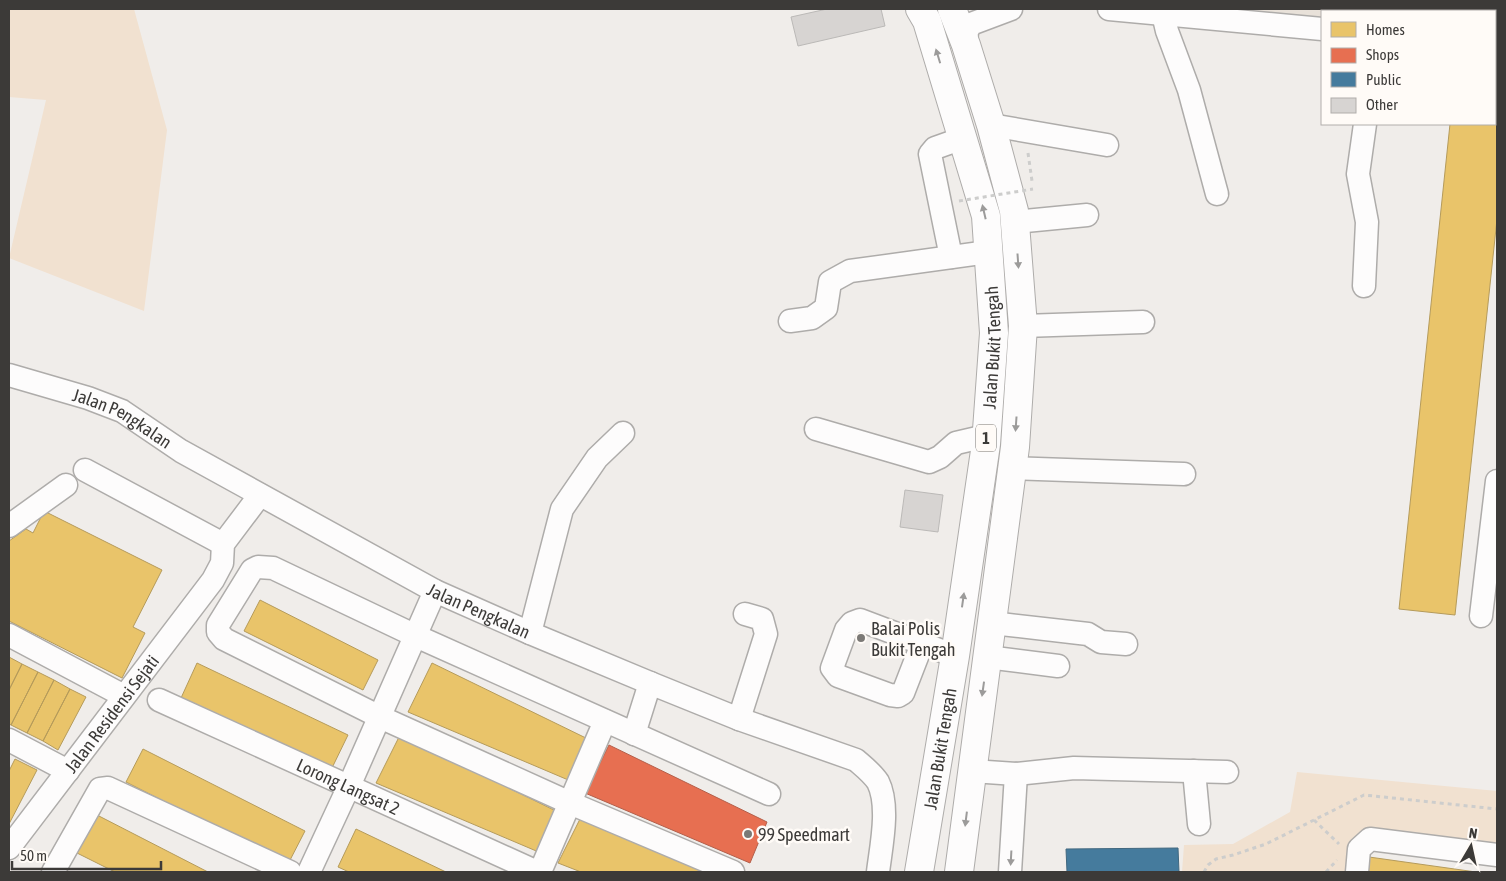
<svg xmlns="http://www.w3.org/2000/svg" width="1506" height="881" font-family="'Asap Condensed',sans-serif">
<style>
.built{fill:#e8e1d9}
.green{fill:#f1e1d0}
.homes{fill:#e9c46a;stroke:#b59b5b}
.shops{fill:#e76f51;stroke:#b45f4a}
.public{fill:#457b9d;stroke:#42687f}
.building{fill:#d7d4d2;stroke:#bbb9b7}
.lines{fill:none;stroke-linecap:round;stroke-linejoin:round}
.minor-casing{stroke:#aeacaa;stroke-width:25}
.highway-casing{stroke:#aeacaa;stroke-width:30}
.path{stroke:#cdcdcc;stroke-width:3;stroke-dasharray:4 4;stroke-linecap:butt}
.minor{stroke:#fdfcfc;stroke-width:22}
.highway{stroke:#fdfcfc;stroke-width:28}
.path-bridge{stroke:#cdcdcc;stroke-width:3;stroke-dasharray:4 4;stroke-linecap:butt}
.oneway{fill:#9c9b9a}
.poi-dot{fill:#7b7976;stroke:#fffbf7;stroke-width:2}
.labels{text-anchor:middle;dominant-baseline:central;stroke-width:5;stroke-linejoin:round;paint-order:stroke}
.shield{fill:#fffbf7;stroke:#767471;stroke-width:1}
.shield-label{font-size:16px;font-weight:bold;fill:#3c3a38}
.street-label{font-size:18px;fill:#3c3a38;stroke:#fffbf7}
.poi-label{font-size:18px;fill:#3c3a38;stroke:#fffbf7;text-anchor:start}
</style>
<rect width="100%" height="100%" fill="#f0edea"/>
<!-- built -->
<path class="built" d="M1229 9H1438V11H1322V20Z"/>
<!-- green -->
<path class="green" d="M9 9H134L167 130 144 311 9 258 46 100 9 97Z
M1297 772 1497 791V848L1368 832 1349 872H1182L1184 845 1233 844 1290 812Z"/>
<!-- homes -->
<path class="homes" d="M1495 108H1497V219L1455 615 1399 609 1450 124H1495Z
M44 511 162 570 133 627 145 633 122 678 9 621V541L26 529 33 533Z
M260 600 378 660 363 690 244 631Z
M9 657 22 664 9 690Z
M197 663 348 735 331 770 181 698Z
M432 663 590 740 573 782 408 712Z
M22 664 38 672 11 725 9 724V690Z
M38 672 54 680 27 733 11 725Z
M54 680 70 689 43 741 27 733Z
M70 689 86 697 58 750 43 741Z
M400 735 558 812 541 853 376 783Z
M143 749 305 831 288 864 126 782Z
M15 759 37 770 9 824V771Z
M97 815 208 872H115L77 853Z
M582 815 717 872H581L558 863Z
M356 829 446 872H349L338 867Z
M1369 857 1476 872H1367Z"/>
<!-- shops -->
<path class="shops" d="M609 745 767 822 750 863 585 793Z"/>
<!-- public -->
<path class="public" d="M1178 848 1179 872H1067L1066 849Z"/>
<!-- building -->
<path class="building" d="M827 9H881L885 26 798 46 791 17Z
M905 490 943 495 938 532 900 527Z"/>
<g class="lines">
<defs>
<g id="minor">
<path d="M1109 9 1322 29"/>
<path d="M1470 11V9"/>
<path d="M1163 14 1167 31 1189 90 1217 194"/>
<path d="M966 45 967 31 971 24 1011 9"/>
<path d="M1495 50H1497"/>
<path d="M991 125 1107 145"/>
<path d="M1015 222 1087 215"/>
<path d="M951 257 930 154 935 148 963 138"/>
<path d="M1364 286 1367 222 1358 174 1365 124"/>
<path d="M790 321 812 318 826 308 830 282 850 271 988 252"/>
<path d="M1023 326 1143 322"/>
<path id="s1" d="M9 375 88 398 122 411 181 451 435 591 530 633 650 683 739 719 856 760C864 767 872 773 878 782 890 806 881 847 878 872"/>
<path d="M816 429 929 462 940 457 956 443 986 436"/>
<path d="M1012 468 1184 474"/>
<path d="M85 470 223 544"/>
<path d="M9 526 66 485"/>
<path d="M1481 616 1497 481"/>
<path d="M992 623 1088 634 1101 642 1126 644"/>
<path d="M530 633 562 509 597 458 623 433"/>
<path d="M9 635 124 696"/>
<path d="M922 644 903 693 898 696 890 695 838 676 832 668 846 630 852 623 860 620 955 656"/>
<path d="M987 657 1058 666"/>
<path id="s2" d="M159 700 537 872"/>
<path d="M739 719 766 634 762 619 745 614"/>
<path d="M634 734 650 683"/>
<path d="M9 740 68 771"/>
<path d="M972 771 1016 774 1074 768 1227 772"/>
<path d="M1194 771 1199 824"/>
<path id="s3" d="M9 848 213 580 222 563 223 544 260 495"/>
<path d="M53 872 100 789 108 788 290 872"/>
<path d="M309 872 349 786 435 591"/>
<path d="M540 872 605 721"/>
<path d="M733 872 570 803 380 717 224 639 218 632V625L252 570 258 567 273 568 416 636 769 794"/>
<path d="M1010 872 1016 774"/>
<path d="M1357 872 1359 849 1370 839 1497 855"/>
</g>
<g id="highway">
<path d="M952 9 966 45 991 125 1014 211 1023 326 1015 447 959 872"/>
<path id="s4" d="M919 872 955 656 986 444 994 333 986 216 927 21 920 9"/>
</g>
</defs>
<!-- minor casing -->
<use href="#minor" class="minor-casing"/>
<!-- highway casing -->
<use href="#highway" class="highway-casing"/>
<!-- path -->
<path class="path" d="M1028 153 1032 181
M1314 820 1339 844
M1204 872 1208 865 1216 859 1233 855 1266 844 1364 795 1497 809
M1326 872 1337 860"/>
<!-- minor -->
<use href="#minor" class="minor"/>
<!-- highway -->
<use href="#highway" class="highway"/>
<!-- path-bridge -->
<path class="path-bridge" d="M959 201 1033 189"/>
</g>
<!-- one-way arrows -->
<defs><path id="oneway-solid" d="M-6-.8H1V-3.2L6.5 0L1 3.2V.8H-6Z" transform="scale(1.25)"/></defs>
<g class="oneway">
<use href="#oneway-solid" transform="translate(938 56) rotate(-107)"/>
<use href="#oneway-solid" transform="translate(984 212) rotate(-103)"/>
<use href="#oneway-solid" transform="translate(1018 261) rotate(86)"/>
<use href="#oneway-solid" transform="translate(1016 424) rotate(94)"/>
<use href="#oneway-solid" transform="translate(963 600) rotate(-82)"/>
<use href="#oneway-solid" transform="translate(983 689) rotate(98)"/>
<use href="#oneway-solid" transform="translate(966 819) rotate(97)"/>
<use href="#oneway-solid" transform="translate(1011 858) rotate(93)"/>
</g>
<!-- markers -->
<g class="poi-dot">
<circle cx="861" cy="638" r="5"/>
<circle cx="748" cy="834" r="5"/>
</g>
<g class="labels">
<!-- shield labels -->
<rect class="shield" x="976" y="424.5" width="20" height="27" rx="4"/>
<g class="shield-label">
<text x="986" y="438">1</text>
</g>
<!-- street labels -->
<g class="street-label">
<text stroke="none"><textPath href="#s4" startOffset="530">Jalan Bukit Tengah</textPath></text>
<text stroke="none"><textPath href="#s1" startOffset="122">Jalan Pengkalan</textPath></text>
<text stroke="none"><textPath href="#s1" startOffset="528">Jalan Pengkalan</textPath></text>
<text stroke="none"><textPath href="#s3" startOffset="169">Jalan Residensi Sejati</textPath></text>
<text stroke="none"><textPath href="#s4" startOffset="125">Jalan Bukit Tengah</textPath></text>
<text stroke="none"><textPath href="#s2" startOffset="208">Lorong Langsat 2</textPath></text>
</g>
<!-- poi labels -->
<g class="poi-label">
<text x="871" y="628">Balai Polis<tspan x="871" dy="21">Bukit Tengah</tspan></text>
<text x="758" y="834">99 Speedmart</text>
</g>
</g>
<!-- border -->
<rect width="1506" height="881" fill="none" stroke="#3c3a38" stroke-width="20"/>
<!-- legend -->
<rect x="1321" y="10" width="175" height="115" fill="#fffbf7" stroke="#b1aeab"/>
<rect x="1331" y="22" width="25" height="15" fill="#e9c46a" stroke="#b1aeab"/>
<text x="1366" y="35" font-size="15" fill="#3c3a38">Homes</text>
<rect x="1331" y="48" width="25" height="15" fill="#e76f51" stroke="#b1aeab"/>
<text x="1366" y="60" font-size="15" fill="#3c3a38">Shops</text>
<rect x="1331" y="72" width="25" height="15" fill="#457b9d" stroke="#b1aeab"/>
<text x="1366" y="85" font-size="15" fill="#3c3a38">Public</text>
<rect x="1331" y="98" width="25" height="15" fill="#d7d4d2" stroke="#b1aeab"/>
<text x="1366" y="110" font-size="15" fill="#3c3a38">Other</text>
<!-- north arrow -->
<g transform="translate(1471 846) rotate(9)" stroke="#fffbf7" stroke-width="4" paint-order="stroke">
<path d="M0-4L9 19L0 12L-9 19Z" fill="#3c3a38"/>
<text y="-8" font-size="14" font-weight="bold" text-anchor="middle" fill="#3c3a38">N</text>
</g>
<!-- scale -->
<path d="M12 861v8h149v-8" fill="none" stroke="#3c3a38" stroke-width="2.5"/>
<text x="20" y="861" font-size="15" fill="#3c3a38" stroke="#fffbf7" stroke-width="4" paint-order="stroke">50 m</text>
</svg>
